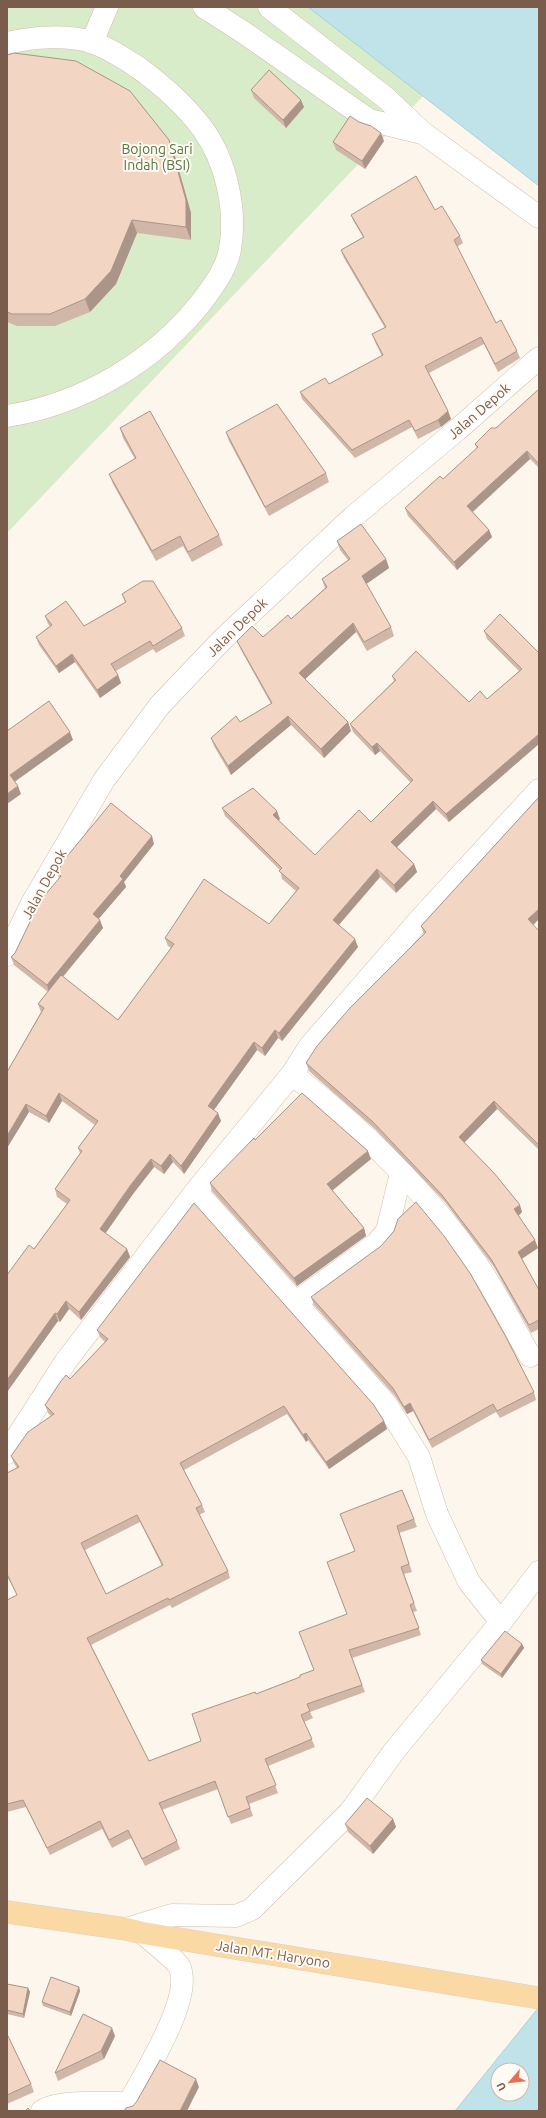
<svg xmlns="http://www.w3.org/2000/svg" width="546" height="2118" font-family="Ubuntu,sans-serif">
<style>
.green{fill:#d8ecc9}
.water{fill:#bfe3e8;stroke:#a5d3da;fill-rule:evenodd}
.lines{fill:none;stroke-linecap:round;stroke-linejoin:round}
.minor-casing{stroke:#d1beb0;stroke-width:23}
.major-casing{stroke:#dad1cd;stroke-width:23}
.minor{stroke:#fff;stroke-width:22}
.major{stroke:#fbd9a5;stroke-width:22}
.wall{fill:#d1b7a8;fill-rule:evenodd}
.shaded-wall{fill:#aa9588}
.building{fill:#f3d5c3;stroke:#aa9588;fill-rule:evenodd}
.labels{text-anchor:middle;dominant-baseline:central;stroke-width:4;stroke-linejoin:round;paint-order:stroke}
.park-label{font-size:14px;fill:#537a41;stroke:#fffaf3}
.street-label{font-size:14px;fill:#7a5c4d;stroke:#fffaf3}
</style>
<rect width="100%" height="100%" fill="#fdf6ec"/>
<!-- green -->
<path class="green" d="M7 7H317L426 93 7 533Z"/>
<!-- water -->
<path class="water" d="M308 7H539V186Z
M539 2007V2107L536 2111H455ZM498 2070H522V2094H498Z"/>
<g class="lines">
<defs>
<path id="minor" d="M204 7 243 32 369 120 422 133
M269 7 386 98 423 133 539 217
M92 42 107 7
M7 43C33 37 68 34 94 43 110 49 124 58 139 68 162 85 185 105 202 128 226 160 237 210 230 249 227 268 214 285 203 300 156 361 83 404 7 416
M7 955 32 903 104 780 160 705 222 640 353 517 457 430 539 358
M292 1074C361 1128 426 1191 476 1263 496 1292 512 1325 530 1356
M196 1191 386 1404 419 1457 437 1514 469 1582 501 1622
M295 1303 376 1244 387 1231 401 1173
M7 1453 66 1361 196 1191 292 1074 310 1046 422 917 539 790
M126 1929 172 1915 236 1916 252 1909 350 1812 395 1750 501 1622 539 1572
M42 2111C58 2100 108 2103 129 2103 143 2076 195 1996 179 1966 174 1958 151 1941 143 1933"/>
<path id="major" d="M7 1912 126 1929 143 1933 539 1998"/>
</defs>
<!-- minor casing -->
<use href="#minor" class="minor-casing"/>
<!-- major casing -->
<use href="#major" class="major-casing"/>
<!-- minor -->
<use href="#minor" class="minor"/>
<!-- major -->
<use href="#major" class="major"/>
</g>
<!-- wall -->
<path class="wall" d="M7 55 169 140 174 153 191 213V240L137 233 116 284 90 312 55 326H17L7 322Z
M251 90 304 107 286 128 254 98Z
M384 141 365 169 336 150 333 142Z
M435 210 460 236 463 243 457 247 496 323 517 351 520 358 498 372 484 344 429 373 448 411 451 419 441 427 418 439 412 427 355 458 302 399 300 392 329 384 382 356 375 342 372 334 385 328 344 258 341 250 363 237 354 222 351 215Z
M539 389V468L530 459 473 512 489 530 492 537 457 570 408 516 405 508 443 479 477 449 475 444 496 428Z
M120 428 219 535 223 545 192 562 183 546 156 561 113 484 109 474 135 459 123 438Z
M226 432 326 473 329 482 269 516 229 441Z
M337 541 386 559 389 568 366 584 391 627 394 636 367 651 356 632 305 679 348 722 351 731 324 758 291 725 231 775 214 746 211 738 240 722 271 704 241 650 237 641 263 637 291 619 325 588 322 579 348 560 340 550Z
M122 594 182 628 185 636 156 653 153 649 116 671 118 675 121 683 100 698 75 662 59 673 39 645 36 637 50 626 48 624 45 616 84 626 125 602Z
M484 631 539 653 449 822 436 809 397 847 414 864 417 872 396 893 380 877 339 925 358 947 282 1041 278 1038 265 1056 257 1050 214 1110 221 1121 184 1174 173 1162 164 1174 154 1167 133 1194 105 1233 127 1249 130 1257 81 1320 69 1309 60 1322 58 1321 7 1392V1275L34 1249 67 1204 57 1197 55 1189 80 1153 78 1148 95 1125 62 1101 49 1123 29 1112 7 1148V1072L41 1012 38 1004 48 992 14 965 11 957 15 953 59 878 57 873 154 844 124 882 126 887 98 919 103 928 63 977 118 1020 171 948 168 946 165 938 269 924 296 891 282 879 280 870 225 816 222 808 280 819 278 820 315 855 371 822 411 783 380 751 375 755 353 732 350 724 394 681 392 676 469 702 487 699 519 671 487 639Z
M539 797V919L533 925 539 931V1150L497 1109 464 1143 522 1212 518 1216 538 1248 522 1259 539 1290V1329L531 1333 494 1267 445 1202 376 1130 309 1071 306 1063 424 934 421 926Z
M255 1140 371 1159 332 1191 364 1228 366 1236 297 1286 212 1191 210 1183Z
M311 1297 534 1392 536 1400 500 1418 496 1412 432 1448 413 1411 407 1414 395 1396 314 1305Z
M97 1330 384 1421 387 1429 329 1469 308 1440 306 1442 287 1414 184 1470 202 1505 205 1512 199 1515 228 1571 230 1578 172 1608 170 1605 91 1645 149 1761 201 1741 256 1694 300 1677 313 1670 347 1614 355 1551 340 1514 414 1519 417 1527 399 1533 412 1572 404 1574 417 1611 413 1612 421 1635 352 1658 365 1692 310 1712 313 1718 304 1722 315 1747 268 1766 278 1793 249 1804 253 1816 231 1824 218 1789 162 1810 177 1841 180 1849 145 1866 131 1838 112 1848 102 1829 50 1855 26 1807 7 1812V1600L17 1595 7 1576V1473L17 1468 14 1463 11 1456 51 1416 48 1413 45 1405 105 1342 100 1337ZM140 1522 162 1566 106 1594 85 1550Z
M522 1644 524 1648 502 1678 482 1664 481 1660Z
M393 1819 396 1827 373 1854 348 1832 345 1824Z
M7 1984 28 1988 30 1992 24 2018 7 2014Z
M79 1987 80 1991 71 2016 43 2006 42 2002Z
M115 2036 104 2059 58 2081 55 2073Z
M7 2037 31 2084 34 2092 7 2104Z"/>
<!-- shaded-wall -->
<path class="shaded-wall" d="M301 100 304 107 286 128 283 120Z
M381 133 384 141 365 169 362 161Z
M169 140 174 153 191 213V240L186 227Z
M132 220 137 233 116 284 90 312 85 299Z
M448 411 451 419 441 427 438 420Z
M527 451 530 459 470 514 467 506Z
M489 530 492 537 457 570 454 562Z
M386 559 389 568 365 585 362 576Z
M353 623 356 632 302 682 299 673Z
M72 654 75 662 59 673 56 666Z
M118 675 121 683 100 698 97 690Z
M288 716 291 725 231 775 228 766Z
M348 722 351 731 324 758 321 749Z
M70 732 73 740 13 783 10 775Z
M539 734V744L449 822 446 814Z
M377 743 380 751 375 755 372 747Z
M18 786 21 794 7 804V794Z
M433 801 436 809 394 850 391 842Z
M277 811 280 819 276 823 273 815Z
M152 836 154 844 124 882 126 887 96 922 93 914 120 876Z
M414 864 417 872 396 893 394 885Z
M377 869 380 877 336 928 333 920Z
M539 909V919L531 927 528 919Z
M100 920 103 928 49 993 47 985Z
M355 939 358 947 282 1041 279 1033Z
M275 1030 278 1038 265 1056 262 1048Z
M254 1042 257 1050 211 1114 208 1106Z
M59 1093 62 1101 49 1123 46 1116Z
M494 1101 497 1109 462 1145 459 1137Z
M26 1104 29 1112 7 1148V1136Z
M218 1113 221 1121 184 1174 181 1166Z
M368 1151 371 1159 330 1192 327 1184Z
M170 1154 173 1162 164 1174 161 1166Z
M151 1159 154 1167 133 1194 103 1237 100 1229 130 1186Z
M520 1205 522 1212 517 1217 514 1209Z
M364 1228 366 1236 297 1286 294 1278Z
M535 1240 538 1248 521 1259 518 1252Z
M127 1249 130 1257 81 1320 79 1312Z
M66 1301 69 1309 60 1322 57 1314Z
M55 1313 58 1321 7 1392V1380Z
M410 1403 413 1411 407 1414 404 1407Z
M384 1421 387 1429 329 1469 326 1462Z
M306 1433 308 1440 306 1442 303 1435Z
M522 1644 524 1648 502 1678 501 1674Z
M393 1819 396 1827 373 1854 370 1846Z
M79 1987 80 1991 71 2016 70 2012Z
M28 1988 30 1992 24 2018 23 2014Z
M112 2028 115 2036 104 2059 101 2051Z
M196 2079 199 2087 187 2111H180Z"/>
<!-- building -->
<path class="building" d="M14 53 76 61 130 91 169 140 186 200V227L132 220 111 271 85 299 50 314H12L7 312V55Z
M269 70 301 100 283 120 251 90Z
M350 116 359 122 371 126 381 133 362 161 333 142Z
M416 176 435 210 442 206 460 236 454 240 496 323 501 320 517 351 495 364 481 337 425 366 448 411 438 420 415 431 409 420 352 450 300 392 325 378 329 384 383 355 372 334 386 327 341 250 364 237 351 215Z
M539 389V464L527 451 467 506 489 530 454 562 405 508 440 476 443 479 478 447 475 444 491 428H496Z
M277 404 326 473 265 507 226 432Z
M150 411 219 535 188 552 180 536 152 551 109 474 136 458 120 428Z
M361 524 386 559 362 576 391 627 364 642 353 623 299 673 348 722 321 749 288 716 228 766 211 738 236 716 240 722 272 703 237 641 252 626 263 637 288 615 291 619 327 587 322 579 350 559 337 541Z
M143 581H153L182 628 153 646 150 641 111 664 118 675 97 690 72 654 56 666 36 637 52 625 45 616 66 601 84 626 126 602 122 594Z
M500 614 539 653V734L446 814 433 801 391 842 414 864 394 885 377 869 333 920 355 939 279 1033 275 1030 262 1048 254 1042 208 1106 218 1113 181 1166 170 1154 161 1166 151 1159 130 1186 100 1229 127 1249 79 1312 66 1301 57 1314 55 1313 7 1380V1275L29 1245 34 1249 70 1200 55 1189 82 1151 78 1148 98 1121 59 1093 46 1116 26 1104 7 1136V1072L44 1008 38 1004 61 975 118 1020 174 944 165 938 204 879 269 924 299 888 279 871 282 868 222 808 253 788 277 811 273 815 315 855 359 810 371 822 413 780 377 743 372 747 350 724 396 680 392 676 416 651 469 702 480 691 487 699 522 669 484 631Z
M49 701 70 732 10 775 18 786 7 794V731Z
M539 797V909L528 919 539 931V1145L494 1101 459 1137 494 1173 520 1205 514 1209 535 1240 518 1252 539 1290V1320L529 1325 491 1259 442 1195 373 1122 306 1063 317 1046 350 1008 426 932 421 926Z
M111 803 152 836 120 876 123 879 93 914 100 920 47 985 11 957 15 953 40 901 61 876 57 873 64 860Z
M302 1093 368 1151 327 1184 364 1228 294 1278 210 1183 254 1138 255 1140Z
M416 1202 444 1236 470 1273 506 1337 534 1392 497 1411 493 1404 429 1440 410 1403 404 1407 393 1388 311 1297 381 1246 394 1231 398 1219Z
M194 1203 373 1404 384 1421 326 1462 306 1433 303 1435 284 1406 180 1463 202 1505 196 1508 228 1571 169 1600 168 1598 87 1638 149 1761 201 1741 192 1714 255 1692 256 1694 300 1677V1675L314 1670 299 1632 347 1614 327 1562 355 1551 340 1514 402 1490 414 1519 397 1526 409 1564 401 1567 414 1603 410 1605 419 1628 349 1650 362 1685 307 1704 310 1711 301 1715 312 1739 265 1759 276 1785 246 1797 250 1808 228 1817 215 1781 159 1803 177 1841 142 1859 128 1830 109 1840 100 1821 47 1848 23 1800 7 1804V1600L17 1595 7 1574V1473L19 1467 11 1456 28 1432 54 1414 45 1405 61 1381 66 1375 70 1379 108 1339 97 1330ZM137 1515 163 1565 106 1594 81 1543Z
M505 1631 522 1644 501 1674 481 1660Z
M367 1798 393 1819 370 1846 345 1824Z
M51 1977 79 1987 70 2012 42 2002Z
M7 1984 28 1988 23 2014 7 2010Z
M83 2014 112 2028 101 2051 55 2073Z
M8 2036 31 2084 7 2095V2037Z
M160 2060 196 2079 180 2111H124L126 2108 133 2106 137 2101Z
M28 2108 30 2111H25Z"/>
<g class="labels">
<!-- park labels -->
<g class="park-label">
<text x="157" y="149">Bojong Sari<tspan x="157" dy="16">Indah (BSI)</tspan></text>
</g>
<!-- street labels -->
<g class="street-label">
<text transform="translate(479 411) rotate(-41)">Jalan Depok</text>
<text transform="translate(237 627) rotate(-44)">Jalan Depok</text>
<text transform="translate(44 884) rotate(-61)">Jalan Depok</text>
<text transform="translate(273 1954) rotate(9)">Jalan MT. Haryono</text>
</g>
</g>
<!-- border -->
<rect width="546" height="2118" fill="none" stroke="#7a5c4d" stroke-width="16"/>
<!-- north arrow -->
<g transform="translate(510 2082) rotate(242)"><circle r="19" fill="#fffaf3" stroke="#cabbb1"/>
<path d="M0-3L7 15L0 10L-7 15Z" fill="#e76f51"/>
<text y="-6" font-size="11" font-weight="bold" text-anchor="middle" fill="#7a5c4d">U</text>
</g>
</svg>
